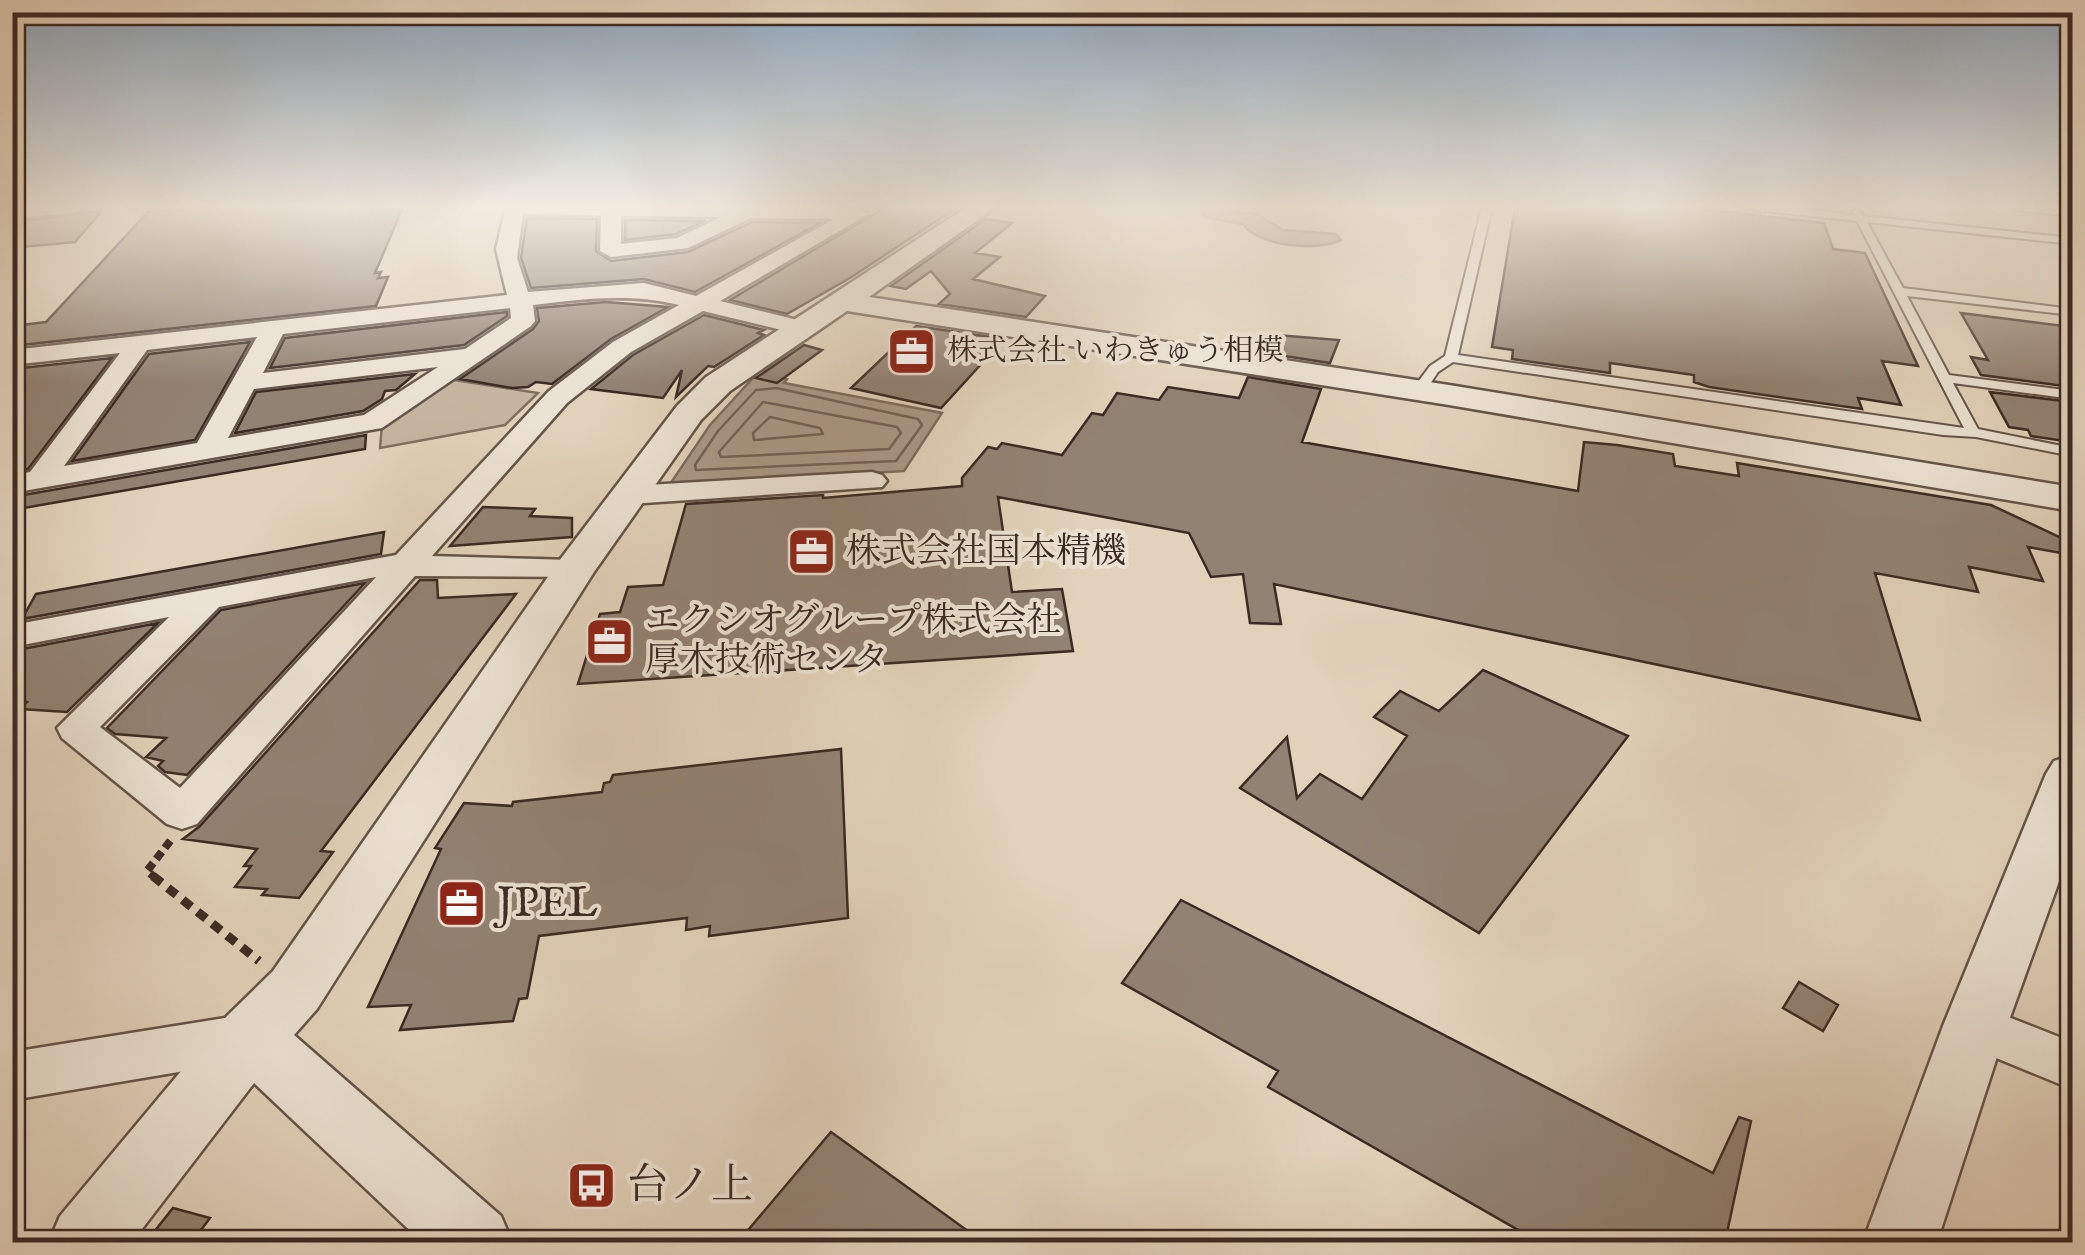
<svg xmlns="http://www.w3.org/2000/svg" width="2085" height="1255" font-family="'IM FELL English','Noto Serif JP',serif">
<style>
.green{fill:#c6b6a1;stroke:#817062;stroke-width:2.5}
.water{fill:#a98;stroke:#7e6d60;stroke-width:2.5}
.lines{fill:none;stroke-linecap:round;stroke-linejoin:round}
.shore{stroke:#736256;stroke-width:2.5}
.building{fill:#928273;stroke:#3c2b24;stroke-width:2.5}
.service-casing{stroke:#66554a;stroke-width:4}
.minor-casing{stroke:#66554a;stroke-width:5}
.tertiary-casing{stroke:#66554a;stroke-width:5}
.path-far1{stroke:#3c2b24;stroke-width:8;stroke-dasharray:9 5;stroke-linecap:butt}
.path{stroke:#3c2b24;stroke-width:9;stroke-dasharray:11 8;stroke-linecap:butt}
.service{fill:#ece2d3;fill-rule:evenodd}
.minor{fill:#ece2d3;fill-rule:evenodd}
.tertiary{fill:#ece2d3;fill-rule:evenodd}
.labels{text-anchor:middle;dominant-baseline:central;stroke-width:8;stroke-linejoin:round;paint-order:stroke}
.far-poi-label{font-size:30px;fill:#3c2b24;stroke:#ece2d3;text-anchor:start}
.poi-label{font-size:35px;fill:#3c2b24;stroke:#ece2d3;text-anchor:start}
.near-poi-label{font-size:42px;fill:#3c2b24;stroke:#ece2d3;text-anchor:start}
</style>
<rect width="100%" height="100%" fill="#e2d2bb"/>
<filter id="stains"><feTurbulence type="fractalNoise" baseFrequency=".002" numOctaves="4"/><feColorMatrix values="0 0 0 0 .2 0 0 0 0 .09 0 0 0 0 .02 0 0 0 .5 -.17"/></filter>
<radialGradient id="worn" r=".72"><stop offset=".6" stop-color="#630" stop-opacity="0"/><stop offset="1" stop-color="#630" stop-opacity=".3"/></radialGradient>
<!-- green -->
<path class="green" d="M448 379 538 393 505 425 380 448 382 425Z"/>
<!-- water -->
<path class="water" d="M1205 209 1257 214 1283 230 1336 234 1341 240C1315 252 1258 246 1243 224L1207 218 1203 215Z
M772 376 787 379 784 383 942 413 904 471 670 484 710 425 754 377 767 380Z"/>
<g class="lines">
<!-- shore -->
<path class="shore" d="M776 388 918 419 922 425 896 461 696 470 695 465 718 431 756 390Z
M763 402 897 427 901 433 889 449 721 457 719 452Z
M770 417 820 428 823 434 754 440 753 433Z"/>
</g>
<!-- building -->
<path class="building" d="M213 207H403L375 273 381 272 378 278 388 277 376 306 12 346V326L46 322 148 212Z
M886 207H958L850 278 787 314 730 300Z
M1515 207H1684L1824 223 1833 249 1865 253 1918 366 1882 361 1901 405 1858 398 1862 409 1709 387 1694 382V375L1610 363V373L1512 359 1513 350 1492 347Z
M102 211 75 242 12 248V222Z
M527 218 597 219 596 251 611 261 688 252 752 222 820 223 695 292 644 279 531 288 521 258Z
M986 219 1012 223 975 253 1000 257 973 279 1045 296 1026 317 939 304 950 294 931 271 906 289 891 286Z
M625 220 705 221 676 234 625 240Z
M606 302 668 307 611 339 552 384 536 382 528 387 512 388 460 379 533 329 539 321 537 308Z
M507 312V316L464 345 270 368 285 338Z
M1961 313 2072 327V387L1981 375 1971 357 1988 360Z
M704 315 764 330 758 333 764 335 714 367 708 366 676 397 682 370 663 398 591 389 633 355Z
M916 326 1004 339 941 408 851 388Z
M1265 334 1339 340 1330 363 1258 352Z
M250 342 195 440 72 461 149 354Z
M804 345 822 350 777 383 756 378Z
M112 358 28 469 12 471V369Z
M415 374 396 390 385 391 382 399 363 411 235 433 256 392Z
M1248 377 1321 389 1302 442 1578 491 1584 442 1617 445 1673 454 1675 466 1739 476 1737 463 1991 505 2072 543V555L2028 547 2043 581 1969 567 1978 592 1875 573 1920 720 1274 584 1281 624 1250 623 1243 574 1211 577 1189 533 998 497 1012 592 1062 589 1073 651 578 684 600 614 620 612 628 587 663 585 686 504 823 495V498L962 486V478L988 447 997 449 1002 443 1062 455 1092 413 1103 415 1117 393 1159 400 1168 387 1239 398Z
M1990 392 2072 402V442L2031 436 2028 430 2009 427Z
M366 435 365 449 12 510V497Z
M483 507 535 509 530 516 572 518V537L450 546Z
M384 532 381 554 22 619 36 594Z
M420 580H437L438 598 516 594 321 851 333 852 299 898 262 895 267 889 235 887 251 866H244L257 849 183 839 200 826Z
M365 583 187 775 165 772 158 766 163 761 146 757 166 738 115 734 107 728 221 610Z
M158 623 67 712 19 709 27 702 12 697V651Z
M1483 670 1628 736 1479 933 1240 788 1287 737 1297 798 1320 774 1362 799 1407 736 1374 717 1400 691 1439 711Z
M841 749 848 918 709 936 710 926 686 930 687 918 539 936 527 998 519 999 513 1021 400 1030 411 1005 368 1007 441 849 435 848 464 803 512 806 513 802 602 792 604 783 610 782 613 775Z
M1181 900 1713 1173 1739 1117 1751 1121 1725 1242H1539L1268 1087 1278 1071 1122 983Z
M1799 982 1838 1005 1823 1031 1783 1008Z
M831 1132 983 1242H738Z
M173 1208 210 1218 192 1242H146Z"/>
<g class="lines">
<defs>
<path id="service" d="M1482 207H1492L1458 355 1964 428 1857 221 1755 210 1750 207H1783L1853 215 1852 212 1857 209 1864 216 2072 238V244L1867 222 1903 288 2072 309V315L1907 296 1949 375 2072 391V399L1953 383 1978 429 2072 448V456L1976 437 1943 435 1453 362 1438 372 1424 393H1414L1412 390 1430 366 1445 356Z
M2010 207 2072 210V216L2015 210Z"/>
<path id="minor" d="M12 207H85L75 213 12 218Z
M506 207 858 208 868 214 720 301 810 323 814 328 810 333 802 335 703 311 631 352 567 403 432 556 574 560 586 563 590 570 586 577 415 576 197 824 182 829 167 824 62 738 57 728 169 617 12 647V625L396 555 549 391 613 342 679 305C629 293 583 299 533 305L535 321 531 326 382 428 12 493V475L30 472 120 353 12 365V350L507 295 496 249ZM523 214 601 215 600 251 611 257 688 248 751 218 834 219 696 296 644 283 528 292 517 258ZM621 216 721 217 677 238 621 244ZM510 308 511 318 465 349 263 373 283 334ZM257 337 197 443 64 466 147 350ZM438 367 364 415 228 438 254 389ZM376 577 180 788 100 727 219 607Z
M872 472 882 475 887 481 882 487 629 504 618 501 614 495 618 489 629 486Z
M1975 1004 2072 1042V1089L1957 1042 1950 1026 1957 1010Z
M250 1014 268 1021 275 1037 268 1053 250 1060 12 1100V1052Z"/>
<path id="tertiary" d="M967 207H996L869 297 1449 385 2072 487V511L1449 405 847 311 730 391 701 420 594 572 317 1009 294 1035 501 1216 512 1242H422L254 1083 132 1242H49L60 1216 227 1016 273 971 559 561 677 406 706 377Z
M2072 755V845L2007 1026 1937 1242H1863L1943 1026 2046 774 2054 761Z"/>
</defs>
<!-- service casing -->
<use href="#service" class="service-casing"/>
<!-- minor casing -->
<use href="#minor" class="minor-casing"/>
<!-- tertiary casing -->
<use href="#tertiary" class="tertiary-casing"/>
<!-- path-far1 -->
<path class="path-far1" d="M157 879 147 871 171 840"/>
<!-- path -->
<path class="path" d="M153 876 259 961"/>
<!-- service -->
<use href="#service" class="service"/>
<!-- minor -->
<use href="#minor" class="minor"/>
<!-- tertiary -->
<use href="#tertiary" class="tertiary"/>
</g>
<!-- sky -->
<linearGradient id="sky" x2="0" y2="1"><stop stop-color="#8fa9c2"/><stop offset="0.54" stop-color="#f2ebe0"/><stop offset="1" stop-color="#f2ebe0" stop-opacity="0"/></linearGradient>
<rect width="2085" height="383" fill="url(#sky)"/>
<!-- icons -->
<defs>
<symbol id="office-square" viewBox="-11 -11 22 22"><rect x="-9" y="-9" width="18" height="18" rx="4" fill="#8f2418" stroke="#ece2d3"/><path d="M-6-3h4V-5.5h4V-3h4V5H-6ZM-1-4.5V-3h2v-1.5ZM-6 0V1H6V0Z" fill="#fff"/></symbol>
<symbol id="bus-square" viewBox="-11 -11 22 22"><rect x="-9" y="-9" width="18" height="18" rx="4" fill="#8f2418" stroke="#ece2d3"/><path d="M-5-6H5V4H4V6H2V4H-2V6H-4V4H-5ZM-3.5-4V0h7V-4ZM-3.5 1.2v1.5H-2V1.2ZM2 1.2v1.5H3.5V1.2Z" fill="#fff"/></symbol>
</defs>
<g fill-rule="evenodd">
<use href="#office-square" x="884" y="324" width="55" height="55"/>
<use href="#office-square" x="784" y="524" width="55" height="55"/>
<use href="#office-square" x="582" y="614" width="55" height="55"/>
<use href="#office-square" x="434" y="876" width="55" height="55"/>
<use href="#bus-square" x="564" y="1158" width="55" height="55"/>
</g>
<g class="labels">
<!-- far-poi labels -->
<g class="far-poi-label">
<text x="947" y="352">株式会社 いわきゅう相模</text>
</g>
<!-- poi labels -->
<g class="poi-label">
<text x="846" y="552">株式会社国本精機</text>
<text x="645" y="621">エクシオグループ株式会社<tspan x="645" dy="40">厚木技術センタ</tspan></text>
</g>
<!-- near-poi labels -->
<g class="near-poi-label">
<text x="497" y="904">JPEL</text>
<text x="627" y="1186">台ノ上</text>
</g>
</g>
<!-- margin -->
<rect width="2085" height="1255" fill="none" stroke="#e2d2bb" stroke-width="50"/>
<rect x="15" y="15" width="2055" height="1225" fill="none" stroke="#3c2b24" stroke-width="5"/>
<rect x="25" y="25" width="2035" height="1205" fill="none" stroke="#3c2b24" stroke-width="2.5"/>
<rect width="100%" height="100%" filter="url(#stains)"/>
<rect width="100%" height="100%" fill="url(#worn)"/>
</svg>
